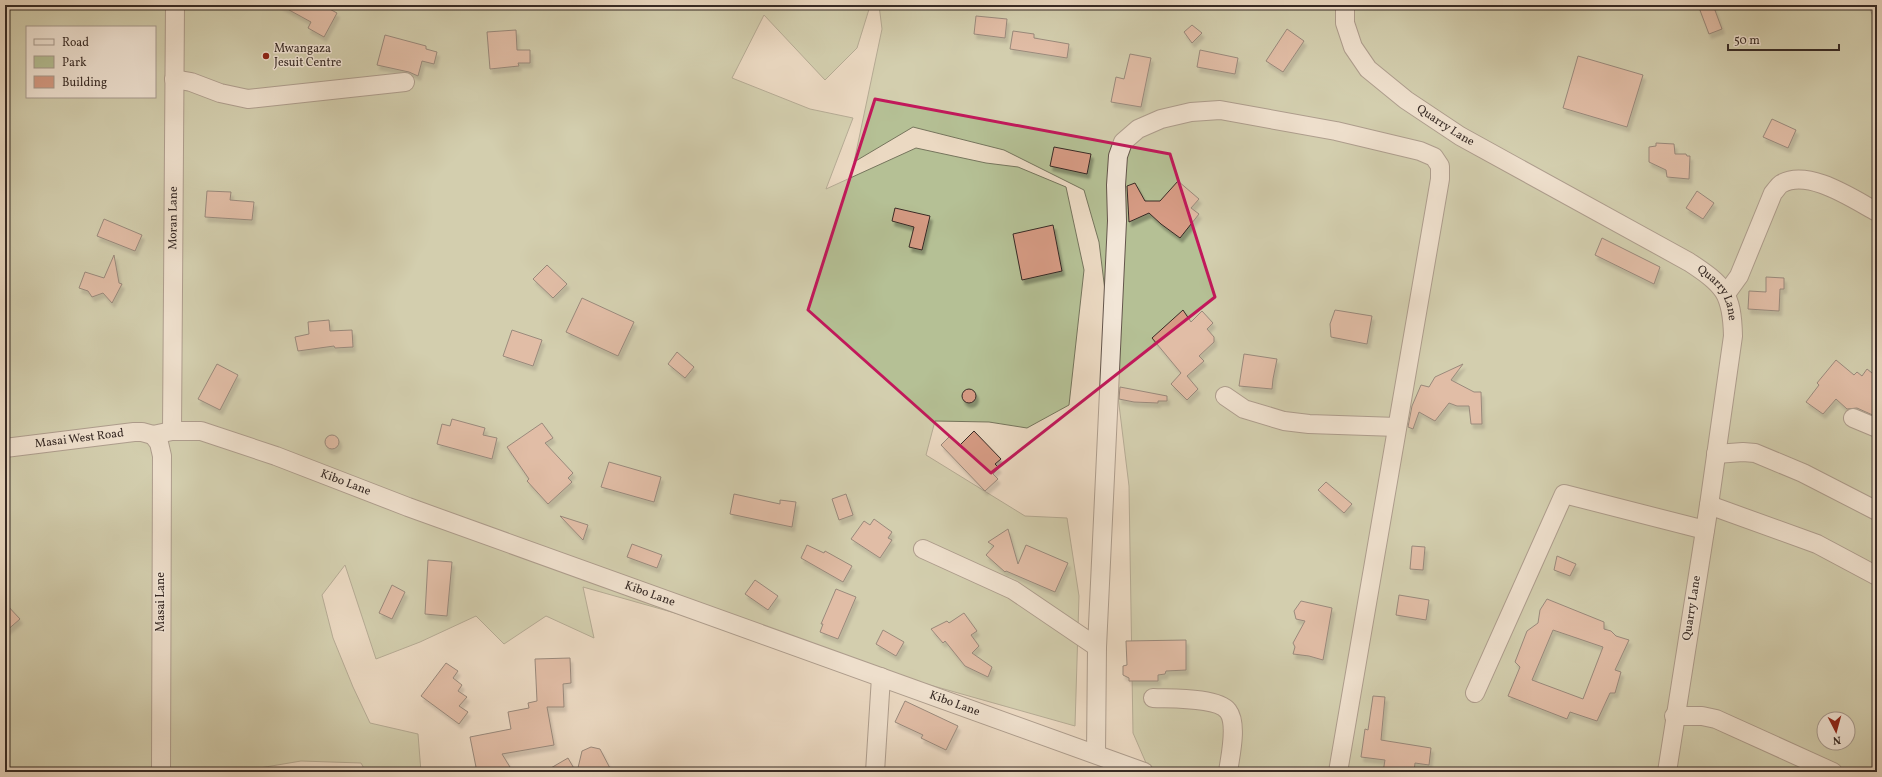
<svg xmlns="http://www.w3.org/2000/svg" width="1882" height="777" font-family="Vollkorn,serif">
<style>
.green{fill:#b5c095;stroke:#76755d;fill-rule:evenodd}
.building{fill:#d69b84;stroke:#372a25;fill-rule:evenodd;filter:url(#shadow)}
.lines{fill:none;stroke-linecap:round;stroke-linejoin:round}
.minor-casing{stroke:#64564c;stroke-width:20}
.minor{stroke:#f2e6d7;stroke-width:18}
.marked{fill:none;stroke:#c2185b;stroke-width:3;stroke-linejoin:round}
.poi-dot{fill:#8f2418;stroke:#f2e6d7;stroke-width:1.5}
.labels{text-anchor:middle;dominant-baseline:central;stroke-width:3;stroke-linejoin:round;paint-order:stroke}
.poi-label{font-size:12px;fill:#372a25;stroke:#f2e6d7;text-anchor:start}
.street-label{font-size:12px;fill:#372a25;stroke:#f2e6d7}
</style>
<defs>
<filter id="shadow"><feDropShadow dx="2.5" dy="4.5" stdDeviation="1" flood-color="#0004"/></filter>
</defs>
<rect width="100%" height="100%" fill="#ebd9c2"/>
<filter id="stains"><feTurbulence type="fractalNoise" baseFrequency=".005" numOctaves="4"/><feColorMatrix values="0 0 0 0 .2 0 0 0 0 .09 0 0 0 0 .02 0 0 0 .5 -.17"/></filter>
<radialGradient id="worn" r=".72"><stop offset=".6" stop-color="#630" stop-opacity="0"/><stop offset="1" stop-color="#630" stop-opacity=".3"/></radialGradient>
<!-- green -->
<path class="green" d="M5 5H687L704 8 707 5H868L870 6 857 48 825 80 764 15 732 78 810 109 853 118 826 189 916 148 986 163 1018 167 1066 187 1084 270 1069 405 1027 428 989 422 935 421 926 455 1025 516 1067 518 1079 596 1075 726 583 587 594 638 546 616 504 644 476 616 420 642 376 659 345 565 322 595 333 638 353 687 370 723 418 734 421 772H366L361 763 301 761 236 772H5ZM27 27H155V97H27Z
M879 5H1868L1877 25V772H1150L1133 733 1129 486 1099 242 1084 190 1004 150 913 127 854 162 882 29ZM1824 719H1848V743H1824Z"/>
<!-- building -->
<path class="building" d="M280 5H322L337 13 324 37 308 28 311 22Z
M1698 5H1713L1722 29 1709 34Z
M976 16 1007 19 1005 38 974 34Z
M1192 25 1202 33 1192 43 1184 32Z
M1287 29 1304 41 1283 72 1266 61Z
M516 30 517 50H530V63H518L519 66 490 69 487 32Z
M1013 31 1034 34V38L1069 44 1067 58 1010 49Z
M385 35 426 46V49L437 52 434 64 422 61 418 76 409 72 377 65Z
M1200 50 1238 58 1235 74 1197 67Z
M1130 54 1151 58 1141 107 1111 102 1116 77 1124 79Z
M1578 56 1643 75 1627 127 1563 108Z
M1772 119 1796 130 1788 148 1763 137Z
M1656 143 1674 144 1675 154H1686L1687 156H1690L1689 179 1667 177 1666 170 1649 162V147L1656 146Z
M1054 147 1091 154 1087 174 1050 166Z
M1178 181 1199 199 1191 208 1199 214 1180 238 1161 224 1149 213 1129 222 1127 186 1135 183 1145 201H1160Z
M207 191 231 192 230 200 254 202 252 220 205 217Z
M1697 191 1714 203 1703 219 1686 208Z
M895 208 930 216 922 250 909 247 914 227 892 221Z
M104 219 142 235 135 251 97 236Z
M1053 225 1062 271 1022 280 1013 234Z
M1602 238 1660 267 1654 284 1595 255Z
M114 255 119 283 122 284 112 303 103 293 92 297 88 291 79 288 85 272 104 278Z
M547 265 567 284 553 298 533 279Z
M1766 277 1784 278V289H1780L1779 311 1748 309 1749 291 1766 292Z
M582 298 634 322 618 356 566 332Z
M1183 310 1191 322 1202 311 1213 323 1207 329 1214 337V342L1199 356 1204 361 1187 376 1198 389 1187 400 1171 384 1181 373 1152 338Z
M1335 310 1372 316 1367 344 1331 337 1330 324Z
M329 320 330 331 352 330 353 347 335 348 334 346 298 351 295 337 309 334 308 322Z
M512 330 542 340 533 366 503 356Z
M677 352 694 367 685 378 668 364Z
M1244 354 1277 359 1273 379 1272 389 1239 386Z
M1836 360 1854 375 1857 372 1862 376 1867 369 1877 377V417L1857 408 1847 409 1836 399 1823 414 1806 402 1819 385 1817 383Z
M217 364 238 375 220 410 198 399Z
M1463 364 1451 380 1474 392H1481L1482 424H1471L1469 406H1457L1449 403 1435 421 1419 412 1413 429 1408 427 1412 406 1421 385 1429 387 1435 377Z
M1120 387 1167 396V401H1158V403L1134 402 1119 399Z
M962 396a7 7 0 1 1 14 0a7 7 0 1 1-14 0Z
M452 419 485 428 483 435 497 438 492 459 437 444 442 424 450 426Z
M542 423 553 438 545 443 573 473 568 478 572 482 548 504 527 481 529 479 507 447Z
M974 431 1001 459 995 464 999 468 993 474 998 479 985 491 941 445 950 436 959 446Z
M325 442a7 7 0 1 1 14 0a7 7 0 1 1-14 0Z
M609 462 661 477 654 502 601 487Z
M1326 482 1352 504 1344 513 1318 490Z
M734 494 780 504V500L796 502 792 527 730 514Z
M846 494 853 515 839 520 832 499Z
M560 516 588 525 583 540Z
M874 519 892 532 888 538 892 540 880 558 851 539 864 521 870 525Z
M1008 529 1018 564 1026 545 1068 563 1055 592 1006 571 1005 572 986 555 994 546 988 542Z
M632 544 662 555 657 568 627 557Z
M807 545 824 553 825 551 852 566 843 582 801 558Z
M1412 546 1425 547 1423 570 1410 569Z
M1557 556 1576 564 1570 576 1554 570Z
M428 560 452 562 447 616 425 614Z
M755 580 778 596 768 610 745 594Z
M392 585 405 592 392 619 379 613Z
M836 589 856 597 838 639 820 632 823 624H821Z
M1399 595 1429 600 1426 620 1396 615Z
M1547 599 1604 622V629L1611 631 1616 636 1629 640 1615 670 1621 672 1615 693H1610L1597 721 1570 712 1567 719 1508 696 1520 667 1515 662 1527 631 1538 623 1540 610ZM1553 630 1603 647 1583 699 1532 680Z
M1301 601 1332 608 1323 660 1309 656 1293 654 1295 647 1293 643 1305 621 1296 619 1294 611Z
M5 603 20 619 5 632Z
M964 613 977 631 971 635 979 646 972 653 992 667 988 677 965 666 945 641 943 643 931 629 947 621 949 623Z
M883 630 904 642 896 656 876 644Z
M1186 640V670L1166 671 1165 674 1158 675V681H1129V678L1123 675V666L1127 665 1126 641Z
M570 658 571 683 563 684 564 707H547L554 745 502 754 513 772H477L470 737 511 729 508 712 529 708 528 703 537 701 535 659Z
M446 663 458 671 453 678 462 685 458 691 467 697 459 706 468 712 459 724 421 696Z
M1373 696 1385 697 1381 740 1431 748 1429 765 1415 763 1414 772H1383L1385 760 1361 757 1365 729 1368 730Z
M905 701 958 726 946 750 921 738 923 735 895 722Z
M591 747 600 749 612 772H577L582 751Z
M568 758 576 772H544Z"/>
<g class="lines">
<defs>
<g id="minor">
<path id="s1" d="M1345 5V23L1353 47 1368 69 1406 100 1460 136 1689 262C1724 285 1732 293 1733 336L1709 505 1667 772"/>
<path d="M174 79 191 82 220 93 248 99 405 82"/>
<path d="M1726 294 1739 276 1773 193C1776 190 1778 186 1781 184 1808 168 1853 199 1877 212"/>
<path d="M1225 396 1244 409 1284 421 1309 424 1397 427"/>
<path d="M1853 418 1877 428"/>
<path id="s2" d="M172 431 175 5"/>
<path id="s3" d="M153 435 172 431H201L276 456 408 507 1144 772"/>
<path d="M153 435 159 443 162 456 161 772"/>
<path id="s4" d="M5 448 134 432H142L153 435"/>
<path d="M1716 454 1743 452 1755 453 1803 473 1877 511"/>
<path d="M1709 505 1817 544 1877 576"/>
<path d="M923 549 1013 590 1097 647"/>
<path d="M1475 693 1564 494 1705 530"/>
<path d="M1153 698C1170 699 1217 697 1228 711 1238 724 1230 757 1228 772"/>
<path d="M1674 716H1702L1716 719 1833 772"/>
<path d="M1096 754 1097 647 1117 221 1116 185 1118 156 1123 142 1138 129 1161 119 1191 112 1220 110 1336 131 1420 151 1434 157 1440 166V179L1338 772"/>
<path d="M875 772 881 677"/>
</g>
</defs>
<!-- minor casing -->
<use href="#minor" class="minor-casing"/>
<!-- minor -->
<use href="#minor" class="minor"/>
</g>
<!-- marked area -->
<path d="M0 0H1882V777H0ZM875 99 1170 154 1215 297 991 473 808 310Z" fill="#ebd9c2" fill-opacity=".55" fill-rule="evenodd"/>
<path class="marked" d="M875 99 1170 154 1215 297 991 473 808 310Z"/>
<!-- markers -->
<circle class="poi-dot" cx="266" cy="56" r="4"/>
<g class="labels">
<!-- poi labels -->
<g class="poi-label">
<text x="274" y="49">Mwangaza<tspan x="274" dy="14">Jesuit Centre</tspan></text>
</g>
<!-- street labels -->
<g class="street-label">
<text stroke="none"><textPath href="#s1" startOffset="166">Quarry Lane</textPath></text>
<text stroke="none"><textPath href="#s2" startOffset="213">Moran Lane</textPath></text>
<text stroke="none"><textPath href="#s1" startOffset="489">Quarry Lane</textPath></text>
<text stroke="none"><textPath href="#s4" startOffset="75">Masai West Road</textPath></text>
<text stroke="none"><textPath href="#s3" startOffset="202">Kibo Lane</textPath></text>
<text stroke="none"><textPath href="#s3" startOffset="526">Kibo Lane</textPath></text>
<text transform="translate(161 602) rotate(-90)">Masai Lane</text>
<text transform="translate(1692 608) rotate(-81)">Quarry Lane</text>
<text stroke="none"><textPath href="#s3" startOffset="850">Kibo Lane</textPath></text>
</g>
</g>
<!-- margin -->
<rect width="1882" height="777" fill="none" stroke="#ebd9c2" stroke-width="20"/>
<rect x="6" y="6" width="1870" height="765" fill="none" stroke="#372a25" stroke-width="2"/>
<rect x="10" y="10" width="1862" height="757" fill="none" stroke="#372a25"/>
<!-- legend -->
<rect x="26" y="26" width="130" height="72" fill="#f2e6d7" stroke="#a79b90"/>
<rect x="34" y="39" width="20" height="6" fill="#f2e6d7" stroke="#a79b90"/>
<text x="62" y="46" font-size="12" fill="#372a25">Road</text>
<rect x="34" y="56" width="20" height="12" fill="#b5c095" stroke="#a79b90"/>
<text x="62" y="66" font-size="12" fill="#372a25">Park</text>
<rect x="34" y="76" width="20" height="12" fill="#d69b84" stroke="#a79b90"/>
<text x="62" y="86" font-size="12" fill="#372a25">Building</text>
<!-- north arrow -->
<g transform="translate(1836 731) rotate(174)"><circle r="19" fill="#f2e6d7" stroke="#a79b90"/>
<path d="M0-3L7 15L0 10L-7 15Z" fill="#8f2418"/>
<text y="-6" font-size="11" font-weight="bold" text-anchor="middle" fill="#372a25">N</text>
</g>
<!-- scale -->
<path d="M1728 44v6h111v-6" fill="none" stroke="#372a25" stroke-width="2"/>
<text x="1734" y="44" font-size="12" fill="#372a25" stroke="#f2e6d7" stroke-width="3" paint-order="stroke">50 m</text>
<rect width="100%" height="100%" filter="url(#stains)"/>
<rect width="100%" height="100%" fill="url(#worn)"/>
</svg>
